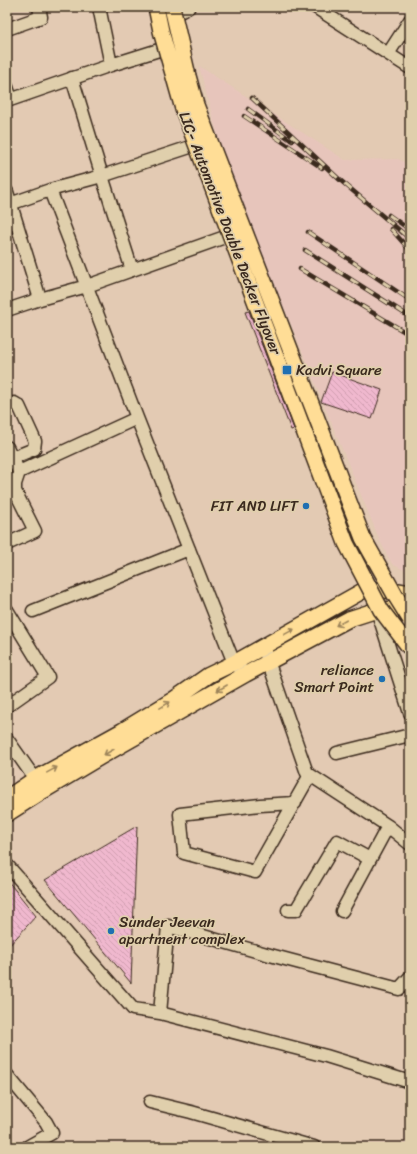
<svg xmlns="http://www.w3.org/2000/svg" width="417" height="1154" font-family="Sriracha,sans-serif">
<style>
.built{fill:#e7c5bb}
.building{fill:url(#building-back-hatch);stroke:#3b2a1e}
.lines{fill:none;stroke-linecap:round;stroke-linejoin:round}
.minor-casing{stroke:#3b2a1e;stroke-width:15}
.major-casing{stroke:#3b2a1e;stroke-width:18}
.minor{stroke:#e0cfac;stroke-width:12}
.major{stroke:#ffdd96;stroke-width:15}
.rail-casing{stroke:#3b2a1e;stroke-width:4.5}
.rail{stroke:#e0cfac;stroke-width:3;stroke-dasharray:9;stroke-linecap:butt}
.major-bridge-casing{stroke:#3b2a1e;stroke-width:18;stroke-linecap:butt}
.major-bridge{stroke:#ffdd96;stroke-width:15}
.oneway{stroke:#9d845a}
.poi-dot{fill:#1f6fb2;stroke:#e0cfac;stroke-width:1.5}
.labels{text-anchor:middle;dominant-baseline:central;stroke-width:3.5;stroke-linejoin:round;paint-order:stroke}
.street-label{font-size:15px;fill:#3b2a1e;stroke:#e0cfac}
.poi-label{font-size:15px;fill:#3b2a1e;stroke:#e0cfac;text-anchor:start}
</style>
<defs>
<pattern id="building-back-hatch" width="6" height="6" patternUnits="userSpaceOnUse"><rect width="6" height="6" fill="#f0b8ce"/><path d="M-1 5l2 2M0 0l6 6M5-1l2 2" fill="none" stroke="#cf9eb0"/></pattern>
</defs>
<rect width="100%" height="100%" fill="#e3cab3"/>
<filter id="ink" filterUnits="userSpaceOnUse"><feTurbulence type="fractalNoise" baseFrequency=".025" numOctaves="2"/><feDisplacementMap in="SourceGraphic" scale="8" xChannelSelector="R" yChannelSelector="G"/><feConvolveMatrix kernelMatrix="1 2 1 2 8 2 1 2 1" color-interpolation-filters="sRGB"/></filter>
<g filter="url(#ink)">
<!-- built -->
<path class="built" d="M199 66 345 160 398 159 410 165V573L392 564 380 541 225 164Z"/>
<!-- building -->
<path class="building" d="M249 311 294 429 291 430 245 312Z
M332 372 382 390 372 419 321 402Z
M137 826 131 983 45 880Z
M7 880 36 916 7 948Z"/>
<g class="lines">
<defs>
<path id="minor" d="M99 7 111 65
M315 7 410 68
M178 13 189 7
M7 29 41 17 39 7
M388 54 410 20
M72 78 102 176 132 270
M7 87 11 99
M7 101 111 65 162 49
M50 190 137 418 234 663 246 674
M7 192 40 299
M7 205 50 190 102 176 193 146
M7 310 40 299 87 286 239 232
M7 405 14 403 19 406 35 441 34 449 12 458
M7 447 19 472 15 484V491L35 531 7 544
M19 472 137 418
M7 610 48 677 7 706
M377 610 410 713
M33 611 189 549
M266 655 307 773 388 826 410 844
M7 739 40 786
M337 753 410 735
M295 803 260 805 180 814 184 853 255 872 310 775
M7 865 133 1009 160 1013 326 1056 410 1082
M288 910H296L337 841 370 859
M342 911 388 826
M160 1013 168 926 270 955 399 989 410 977
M7 1075 46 1122 52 1133 27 1147
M150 1102 191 1112 314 1147"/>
<path id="major" d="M7 798 35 779 122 731 173 700 209 675 234 663 366 589 398 591 410 593
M7 814 43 791 100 757 246 674 349 619 377 610 410 609"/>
</defs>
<!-- minor casing -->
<use href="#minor" class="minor-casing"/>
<!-- major casing -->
<use href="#major" class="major-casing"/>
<!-- minor -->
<use href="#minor" class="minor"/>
<!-- major -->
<use href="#major" class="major"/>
<defs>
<path id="rail" d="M160 7 172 59 184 102 334 498 359 560 391 614 410 640
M252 98 340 180 410 239
M248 109 292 141
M244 116 322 168
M389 215 410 230
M391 229 407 247 410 252
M308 232 410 300
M305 250 410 317
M300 269 410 335"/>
</defs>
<!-- rail casing -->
<use href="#rail" class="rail-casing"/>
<!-- rail -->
<use href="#rail" class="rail"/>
<defs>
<path id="major-bridge" d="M156 7 161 31 183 109 346 543 381 610 410 648
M172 7 188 76 196 105 363 538 395 595 410 619"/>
</defs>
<!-- major-bridge casing -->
<use href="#major-bridge" class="major-bridge-casing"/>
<!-- major-bridge -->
<use href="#major-bridge" class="major-bridge"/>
</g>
<!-- one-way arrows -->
<defs><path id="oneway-shaft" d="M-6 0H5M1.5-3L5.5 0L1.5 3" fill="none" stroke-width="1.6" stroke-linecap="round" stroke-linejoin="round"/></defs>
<g class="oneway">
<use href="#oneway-shaft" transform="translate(341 623) rotate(152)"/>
<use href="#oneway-shaft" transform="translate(289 632) rotate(-29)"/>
<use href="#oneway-shaft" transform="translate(222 688) rotate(150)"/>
<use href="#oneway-shaft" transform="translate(165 705) rotate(-31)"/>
<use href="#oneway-shaft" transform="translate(109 752) rotate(150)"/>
<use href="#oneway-shaft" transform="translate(52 770) rotate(-29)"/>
</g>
</g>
<!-- markers -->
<g class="poi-dot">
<rect x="282" y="365" width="10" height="10" rx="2"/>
<circle cx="306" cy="506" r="4"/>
<circle cx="382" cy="679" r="4"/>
<circle cx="111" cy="931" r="4"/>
</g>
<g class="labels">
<!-- street labels -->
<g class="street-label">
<text transform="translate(230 233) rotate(69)">LIC- Automotive Double Decker Flyover</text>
</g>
<!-- poi labels -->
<g class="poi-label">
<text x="296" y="370">Kadvi Square</text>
<text x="298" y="506" text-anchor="end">FIT AND LIFT</text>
<text x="374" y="670" text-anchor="end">reliance<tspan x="374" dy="17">Smart Point</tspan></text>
<text x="119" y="922">Sunder Jeevan<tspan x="119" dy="17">apartment complex</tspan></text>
</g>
</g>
<!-- margin -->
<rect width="417" height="1154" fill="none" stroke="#e0cfac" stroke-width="24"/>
<rect x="12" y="12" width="393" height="1130" fill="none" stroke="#3b2a1e" stroke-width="1.5" filter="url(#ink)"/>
</svg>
